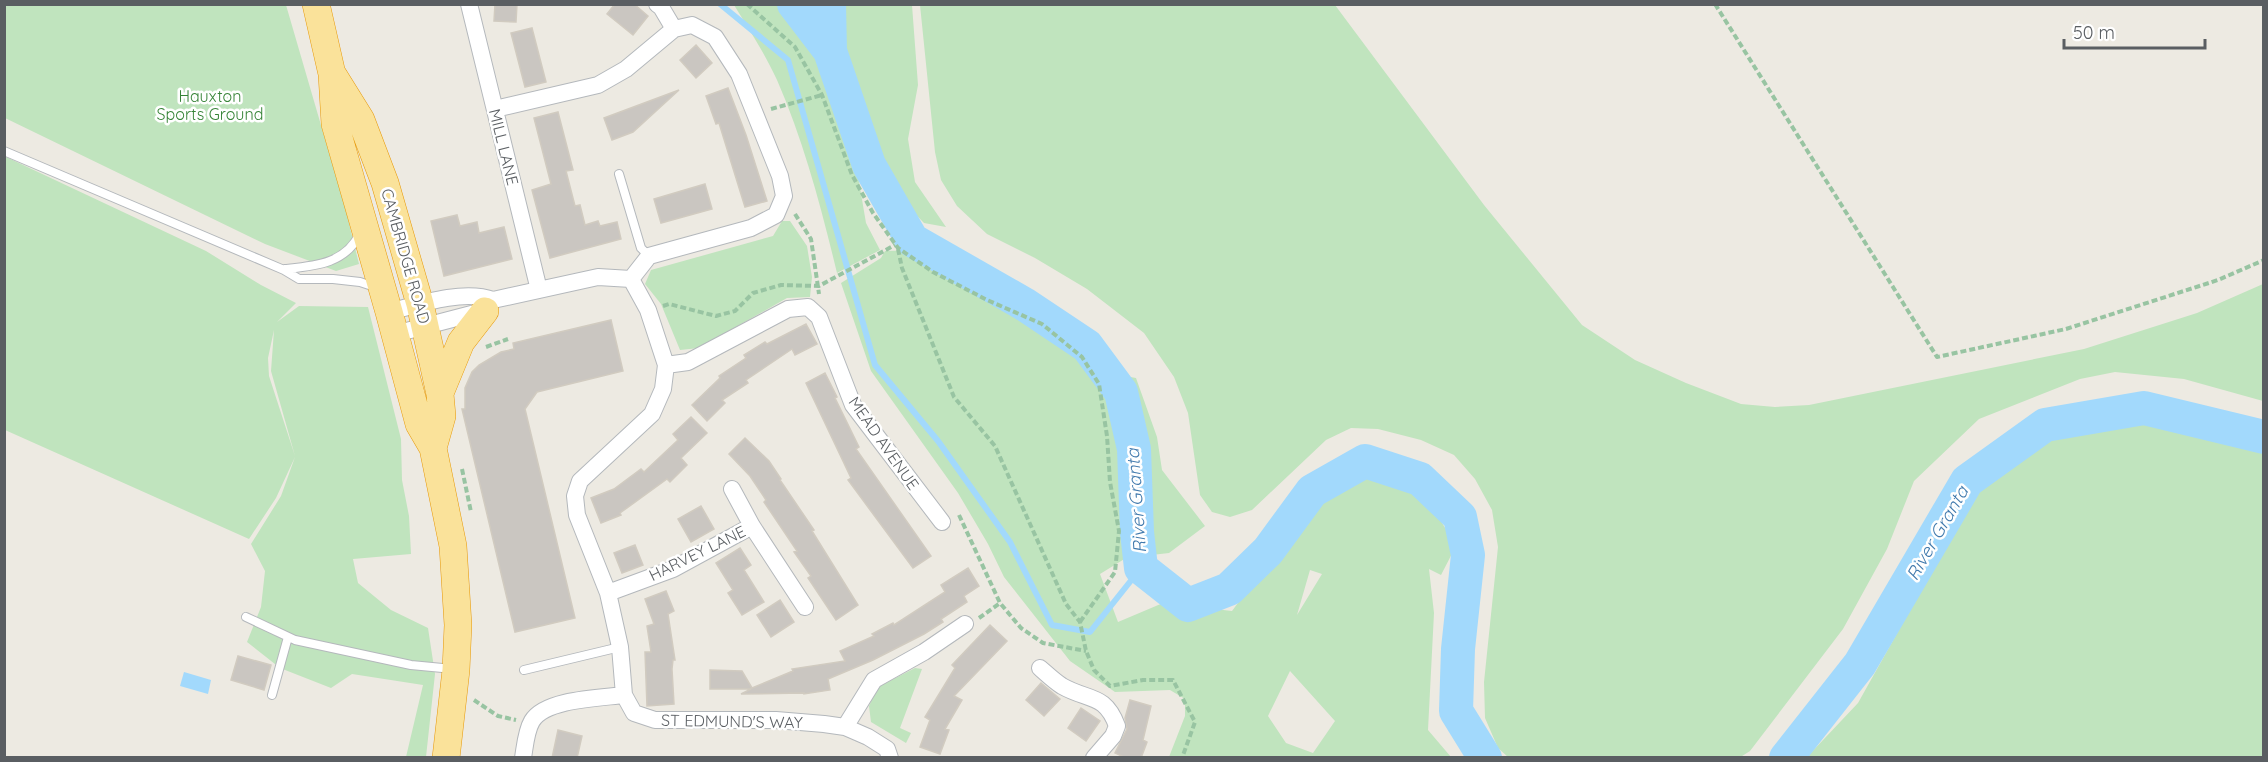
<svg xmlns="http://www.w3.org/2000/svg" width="2268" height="762" font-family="Quicksand,sans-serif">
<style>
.green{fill:#c0e4be;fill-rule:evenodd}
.water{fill:#a2d9fc}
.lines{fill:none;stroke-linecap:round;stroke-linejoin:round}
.stream{stroke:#a2d9fc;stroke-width:6}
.river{stroke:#a2d9fc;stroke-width:34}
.building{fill:#cac6c1;stroke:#d1cbc0;stroke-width:1.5}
.service-casing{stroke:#b4b8bc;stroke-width:10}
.minor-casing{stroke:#b4b8bc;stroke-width:18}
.trunk-casing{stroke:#e79807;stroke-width:28}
.path{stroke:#98c4a2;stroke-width:4;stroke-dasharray:6 3;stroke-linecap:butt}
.service{stroke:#fff;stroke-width:8}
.minor{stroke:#fff;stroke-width:16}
.trunk{stroke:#fae29a;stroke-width:27}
.labels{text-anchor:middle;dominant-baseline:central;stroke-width:5;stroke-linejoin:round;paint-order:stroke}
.park-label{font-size:16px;fill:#378438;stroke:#fff}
.street-label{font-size:16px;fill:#5a5e62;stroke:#fff}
.water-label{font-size:18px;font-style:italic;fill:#417aad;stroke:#fff}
</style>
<rect width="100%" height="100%" fill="#edeae2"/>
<!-- green -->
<path class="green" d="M4 5H286L346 211 359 264 336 271 265 244 5 118Z
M734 5H912L918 85 908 139 915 182 946 227 924 223 882 180 857 170 866 223 880 250 837 273C821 207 804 142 777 80 765 54 749 29 734 5Z
M920 5H1335L1484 205 1582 325 1635 360 1686 383 1741 404 1775 407 1809 405 2084 349 2197 313 2263 284V401L2184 379 2115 372 2080 379 1979 419 1914 481 1887 549 1843 629 1750 751 1739 758 1508 757 1498 748 1485 718 1484 682 1498 547 1492 510 1475 479 1454 455 1421 440 1378 429 1351 428 1326 440 1252 510 1230 517 1212 512 1200 495 1188 413 1174 377 1144 333 1087 289 1035 258 987 234 957 206 941 180 935 152Z
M4 156 206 251 261 285 296 303 277 322 299 306 368 307 401 439 402 480 409 516 411 554 353 559 358 583 391 610 428 628 435 674 426 757H406L423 685 352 674 331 688 280 668 247 642 261 607 265 571 251 544 281 496 295 457 276 498 249 539 5 430ZM274 330 271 371 295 456 269 376 268 358Z
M782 221H790L807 246 812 277 810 297 787 298 699 348 680 350 661 304 645 284 651 270 773 236Z
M919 250 1046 323 1103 372 1136 378 1157 437 1162 470 1205 526 1169 553 1126 558 1100 574 1118 622 1163 603 1232 611 1305 512 1335 486 1359 473 1424 493 1456 546 1441 575 1429 569 1434 613 1428 730 1451 757H1169L1185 716V699L1170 690 1115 692 1070 661 1004 577 988 544 958 493 871 371 841 283 881 258 885 251ZM1310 570 1322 574 1297 615ZM1290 671 1335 721 1313 753 1286 743 1268 716Z
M2115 420 2205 432 2263 450V757H1807L1858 703 1980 485 2039 444Z
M915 668 922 669 900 728 911 733 906 743 871 722 869 706 878 687Z"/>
<!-- water -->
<path class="water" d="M184 672 211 680 208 694 180 686Z"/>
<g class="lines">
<!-- stream -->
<path class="stream" d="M720 4 788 60 875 365 938 441 1010 542 1052 625 1090 632 1141 568"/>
<!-- river -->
<path class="river" d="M794 4 830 51 869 165 912 240 1024 304 1087 346 1121 392 1134 449 1137 532 1141 568 1188 605 1229 589 1268 551 1312 491 1365 461 1420 479 1460 517 1468 555 1458 649 1456 711 1485 758
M829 4 830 51
M1786 758 1860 664 1967 481 2045 425 2144 408 2264 437"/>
</g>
<!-- building -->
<path class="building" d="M495 4H517L516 22 494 21Z
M615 4H634L648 16 633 35 607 14Z
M532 28 546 82 525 87 511 33Z
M696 45 712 63 696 78 680 60Z
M728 88 746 135 767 201 745 207 719 123 716 124 706 96Z
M679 90 633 132 612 140 604 118Z
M558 112 573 170 566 171 575 206 580 205 585 225 598 221 600 226 617 222 621 239 550 258 532 190 551 184 534 118Z
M705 184 712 209 661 223 654 199Z
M457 215 460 226 477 222 479 233 504 227 512 259 444 276 431 221Z
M611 320 623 371 537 392 525 409 575 618 515 632 462 409H465V388L472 372 479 365 501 352 514 349 513 343Z
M806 324 817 344 795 355 792 349 746 380 748 383 722 400 725 403 707 421 692 405 720 378 719 376 746 358 744 355 765 342 767 344Z
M825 373 837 397 835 398 859 447 856 449 931 556 913 568 848 480 851 478 806 383Z
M691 417 707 433 681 458 687 465 670 482 667 479 620 513 621 515 601 523 591 498 614 489 641 469 644 472 678 440 673 434Z
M745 438 769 461 781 479 780 480 814 530 812 531 858 605 836 620 808 578 811 576 794 552 797 551 764 502 766 500 750 476 729 454Z
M701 506 714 529 691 542 678 519Z
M635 545 643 565 622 573 614 553Z
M740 548 751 565 744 570 764 602 742 615 728 593 733 590 716 563Z
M968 568 979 586 964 596 967 602 941 619 943 622 924 634 873 660 828 679 830 690 804 694V693L741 694 751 689H710V670L742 671 752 688 793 671 792 669 845 661 840 651 874 636 872 634 893 623 894 625 945 592 941 585Z
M666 591 674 611 668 614 675 660H673L672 669 674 704 647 706 645 652H651L647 626 654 624 645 599Z
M780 600 794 622 771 637 757 615Z
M990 625 1007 641 954 696 962 700 945 729 949 730 940 754 920 747 930 720 925 717 955 668 952 665Z
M238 656 271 665 264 690 231 680Z
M1041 683 1060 699 1044 716 1026 700Z
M1130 700 1151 706 1143 740 1147 742 1141 758H1126L1115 753 1127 729 1125 718Z
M1081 708 1100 721 1086 741 1068 728Z
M558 730 582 736 577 758H552Z"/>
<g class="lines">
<defs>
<path id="service" d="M4 151 284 270 299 279H333L360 282 375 287
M619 174 641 248 649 256
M285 269C314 266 346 264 360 233
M246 617 295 640 411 665 453 669
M524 670 620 647
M272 695 288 637"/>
<path id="minor" d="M469 4 539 290
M657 4 661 7 674 29
M495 109 598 85 626 69 674 29 692 25 715 37 739 74 780 176 784 196 776 215 751 228 649 256 631 279
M493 300 598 277 631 279 648 310 666 365 663 389 652 414 580 481 575 496 577 515 608 593 620 647 624 695 634 713 655 720H776L824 724 845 727 868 737 887 749 890 758
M389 312C419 304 464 289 493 300
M395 334 483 311
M666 365 688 362 788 309 808 307 819 317 853 405 942 522
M732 489 752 526 805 607
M608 593 673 569 752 526
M1040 668C1047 674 1054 681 1062 686 1088 701 1105 693 1117 726L1113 736 1094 758
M845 727 874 680 924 652 965 624
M523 758C525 746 526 731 532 721 545 699 600 698 624 695"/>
<path id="trunk" d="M316 4 332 74 335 124 389 312 419 424 433 448 453 546 458 625 456 670 446 758
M333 75 361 120 385 183 420 304 440 394 442 416 433 448
M440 393 461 342 485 311"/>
</defs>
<!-- service casing -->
<use href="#service" class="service-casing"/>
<!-- minor casing -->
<use href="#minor" class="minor-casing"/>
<!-- trunk casing -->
<use href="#trunk" class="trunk-casing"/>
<!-- path -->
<path class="path" d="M747 4 795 47 822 95 852 175 873 213 898 248 933 272 987 300 1042 324 1082 357 1099 384 1107 436 1110 482 1119 531 1115 572 1080 622
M1715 4 1937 357 2066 329 2218 280 2264 260
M771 109 822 95
M795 214 811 239 819 294
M898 249 902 268 954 397 995 446 1066 604 1080 622 1086 651 1094 670 1110 686 1143 680H1173L1195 722 1182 758
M663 306 669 304 716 316 735 311 753 293 781 285 819 286 895 245
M486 347 508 339
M462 469 471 512
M959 515 1000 603 1021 628 1043 643 1086 651
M979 618 1000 603
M474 700 498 716 516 720"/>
<!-- service -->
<use href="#service" class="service"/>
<!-- minor -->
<use href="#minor" class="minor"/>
<!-- trunk -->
<use href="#trunk" class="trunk"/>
</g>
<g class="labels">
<!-- park labels -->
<g class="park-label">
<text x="210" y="96">Hauxton<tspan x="210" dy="18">Sports Ground</tspan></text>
</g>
<!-- street labels -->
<g class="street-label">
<text transform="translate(504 147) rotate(76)">MILL LANE</text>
<text transform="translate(406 256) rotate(74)">CAMBRIDGE ROAD</text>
<text transform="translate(884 443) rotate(55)">MEAD AVENUE</text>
<text transform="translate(697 553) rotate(-26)">HARVEY LANE</text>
<text transform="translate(732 721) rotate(1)">ST EDMUND'S WAY</text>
</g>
<!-- water labels -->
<g class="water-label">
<text transform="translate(1136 501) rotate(-94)">River Granta</text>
<text transform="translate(1937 533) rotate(-60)">River Granta</text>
</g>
</g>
<!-- border -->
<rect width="2268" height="762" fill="none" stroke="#5a5e62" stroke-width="12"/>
<!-- scale -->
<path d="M2064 39v9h141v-9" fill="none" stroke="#5a5e62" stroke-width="3"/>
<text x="2073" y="39" font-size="18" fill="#5a5e62" stroke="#ffffff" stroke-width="4.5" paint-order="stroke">50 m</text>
</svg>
